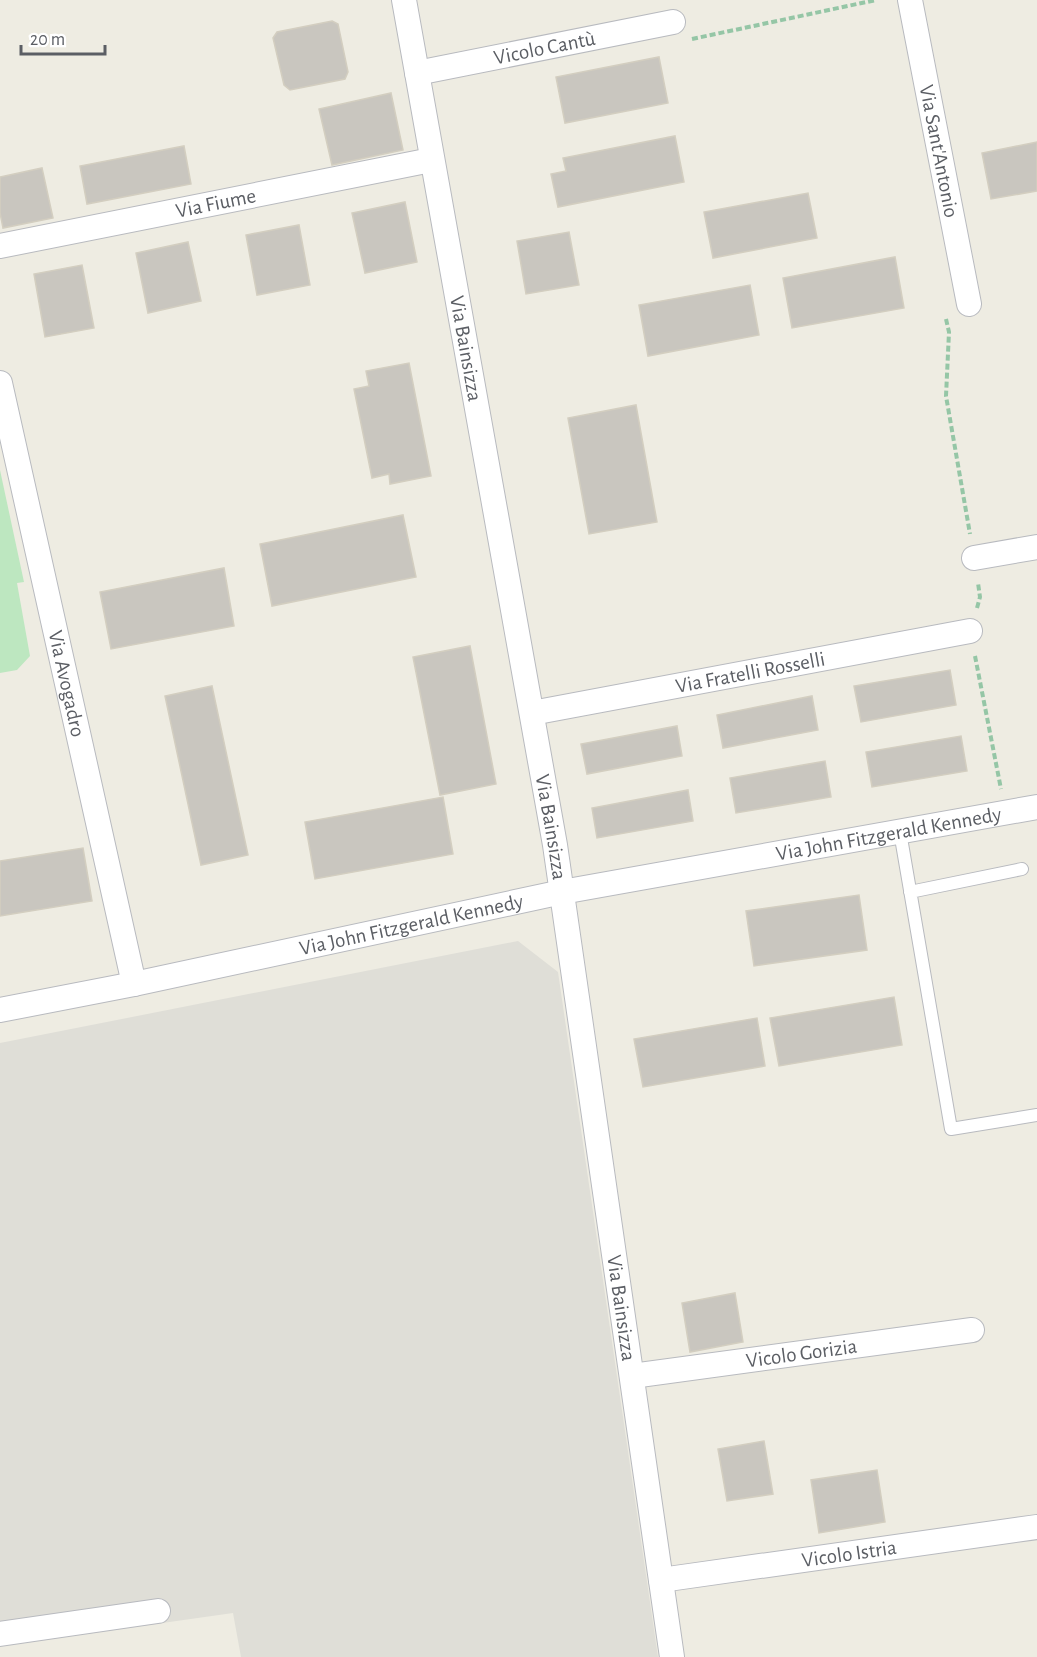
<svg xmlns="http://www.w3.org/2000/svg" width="1037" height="1657" font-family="'Alegreya Sans',sans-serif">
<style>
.industrial{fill:#dfded7}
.green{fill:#bde7c0}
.building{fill:#c9c6bf;stroke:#d3cec0;stroke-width:1.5}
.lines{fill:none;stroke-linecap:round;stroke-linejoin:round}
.lane-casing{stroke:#b8babf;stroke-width:14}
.street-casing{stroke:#b8babf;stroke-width:26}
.path{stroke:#95c6a6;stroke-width:4;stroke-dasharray:6 3;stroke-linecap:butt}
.lane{stroke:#fff;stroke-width:12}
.street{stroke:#fff;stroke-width:24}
.labels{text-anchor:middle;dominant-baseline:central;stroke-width:5;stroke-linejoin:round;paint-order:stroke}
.street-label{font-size:21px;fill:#5b5e64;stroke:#fff}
</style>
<rect width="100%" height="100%" fill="#eeece2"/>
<!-- industrial -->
<path class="industrial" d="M518 941 558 972 658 1657H241L233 1613 0 1646V1043Z"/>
<!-- green -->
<path class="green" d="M0 470 24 582 17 583 30 656 17 670 0 673Z"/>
<!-- building -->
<path class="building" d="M332 21 338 24 348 72 345 79 290 90 284 85 273 38 277 32Z
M659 57 668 103 565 123 556 77Z
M391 93 403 150 332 165 319 109Z
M675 136 684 182 558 207 551 174 566 171 563 158Z
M1037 142V191L991 199 982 153Z
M184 146 191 184 87 204 80 166Z
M42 168 53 218 3 228 0 213V177Z
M808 193 817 238 713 258 704 212Z
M405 202 417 262 365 273 352 213Z
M299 225 310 285 257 295 246 235Z
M569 232 579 285 526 294 517 241Z
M188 242 201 301 148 313 136 253Z
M895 257 904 308 792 328 783 278Z
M82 265 94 328 45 337 34 274Z
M750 285 759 335 648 356 639 305Z
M409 363 431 476 390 484 389 474 372 478 354 389 369 386 366 371Z
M636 405 657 522 589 534 568 418Z
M403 515 416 577 272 606 260 544Z
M224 568 234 626 111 649 100 592Z
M470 646 496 784 440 795 413 657Z
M950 670 956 705 861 722 854 686Z
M212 686 248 855 201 865 165 696Z
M812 696 818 730 723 748 717 715Z
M677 726 682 756 587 774 581 744Z
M961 736 967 771 872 787 866 752Z
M825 761 831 797 736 813 730 778Z
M688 790 693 821 597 838 592 808Z
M443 797 453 854 315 879 305 822Z
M83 848 92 901 0 916V861Z
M859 895 867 950 754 966 746 911Z
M894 997 902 1045 779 1066 770 1018Z
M757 1018 765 1066 643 1087 634 1039Z
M735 1293 743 1342 690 1352 682 1303Z
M764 1441 773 1494 727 1501 718 1449Z
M877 1470 885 1522 819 1533 811 1480Z"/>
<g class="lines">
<defs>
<path id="lane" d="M900 832 951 1129 1037 1115
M910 892 1022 869"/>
<g id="street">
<path id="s1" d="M404 0 555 845 672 1657"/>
<path id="s2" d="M910 0 969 304"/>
<path id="s3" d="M417 73 673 22"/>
<path id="s4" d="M0 246 431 160"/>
<path id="s5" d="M0 383 134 984"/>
<path d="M974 558 1037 547"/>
<path id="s6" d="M532 713 970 631"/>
<path id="s7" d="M0 1010 134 984 562 892 1037 807"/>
<path id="s8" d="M632 1376 972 1330"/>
<path id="s9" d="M661 1580 1037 1527"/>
<path d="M0 1634 158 1611"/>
</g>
</defs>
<!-- lane casing -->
<use href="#lane" class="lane-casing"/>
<!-- street casing -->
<use href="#street" class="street-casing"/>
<!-- path -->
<path class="path" d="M692 39 876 0
M946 319 949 332 946 396 970 534
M977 608 980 597 978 583
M975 656 1001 789"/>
<!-- lane -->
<use href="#lane" class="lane"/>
<!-- street -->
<use href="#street" class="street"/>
</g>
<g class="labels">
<!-- street labels -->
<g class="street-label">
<text stroke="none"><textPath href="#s3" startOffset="130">Vicolo Cantù</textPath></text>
<text stroke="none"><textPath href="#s2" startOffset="154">Via Sant'Antonio</textPath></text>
<text stroke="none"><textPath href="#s4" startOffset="220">Via Fiume</textPath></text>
<text stroke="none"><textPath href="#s1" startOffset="354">Via Bainsizza</textPath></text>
<text stroke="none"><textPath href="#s6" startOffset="222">Via Fratelli Rosselli</textPath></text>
<text stroke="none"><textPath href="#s5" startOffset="308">Via Avogadro</textPath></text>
<text stroke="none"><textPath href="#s1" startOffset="840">Via Bainsizza</textPath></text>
<text stroke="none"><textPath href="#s7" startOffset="906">Via John Fitzgerald Kennedy</textPath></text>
<text stroke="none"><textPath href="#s7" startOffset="420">Via John Fitzgerald Kennedy</textPath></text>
<text stroke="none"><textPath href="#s1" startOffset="1326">Via Bainsizza</textPath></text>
<text stroke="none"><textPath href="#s8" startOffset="171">Vicolo Gorizia</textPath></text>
<text stroke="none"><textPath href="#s9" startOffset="190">Vicolo Istria</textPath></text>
</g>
</g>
<!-- scale -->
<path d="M21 45v9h84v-9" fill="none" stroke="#5b5e64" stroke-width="3"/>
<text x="30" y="45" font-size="18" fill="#5b5e64" stroke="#ffffff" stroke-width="4.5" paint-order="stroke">20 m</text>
</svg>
